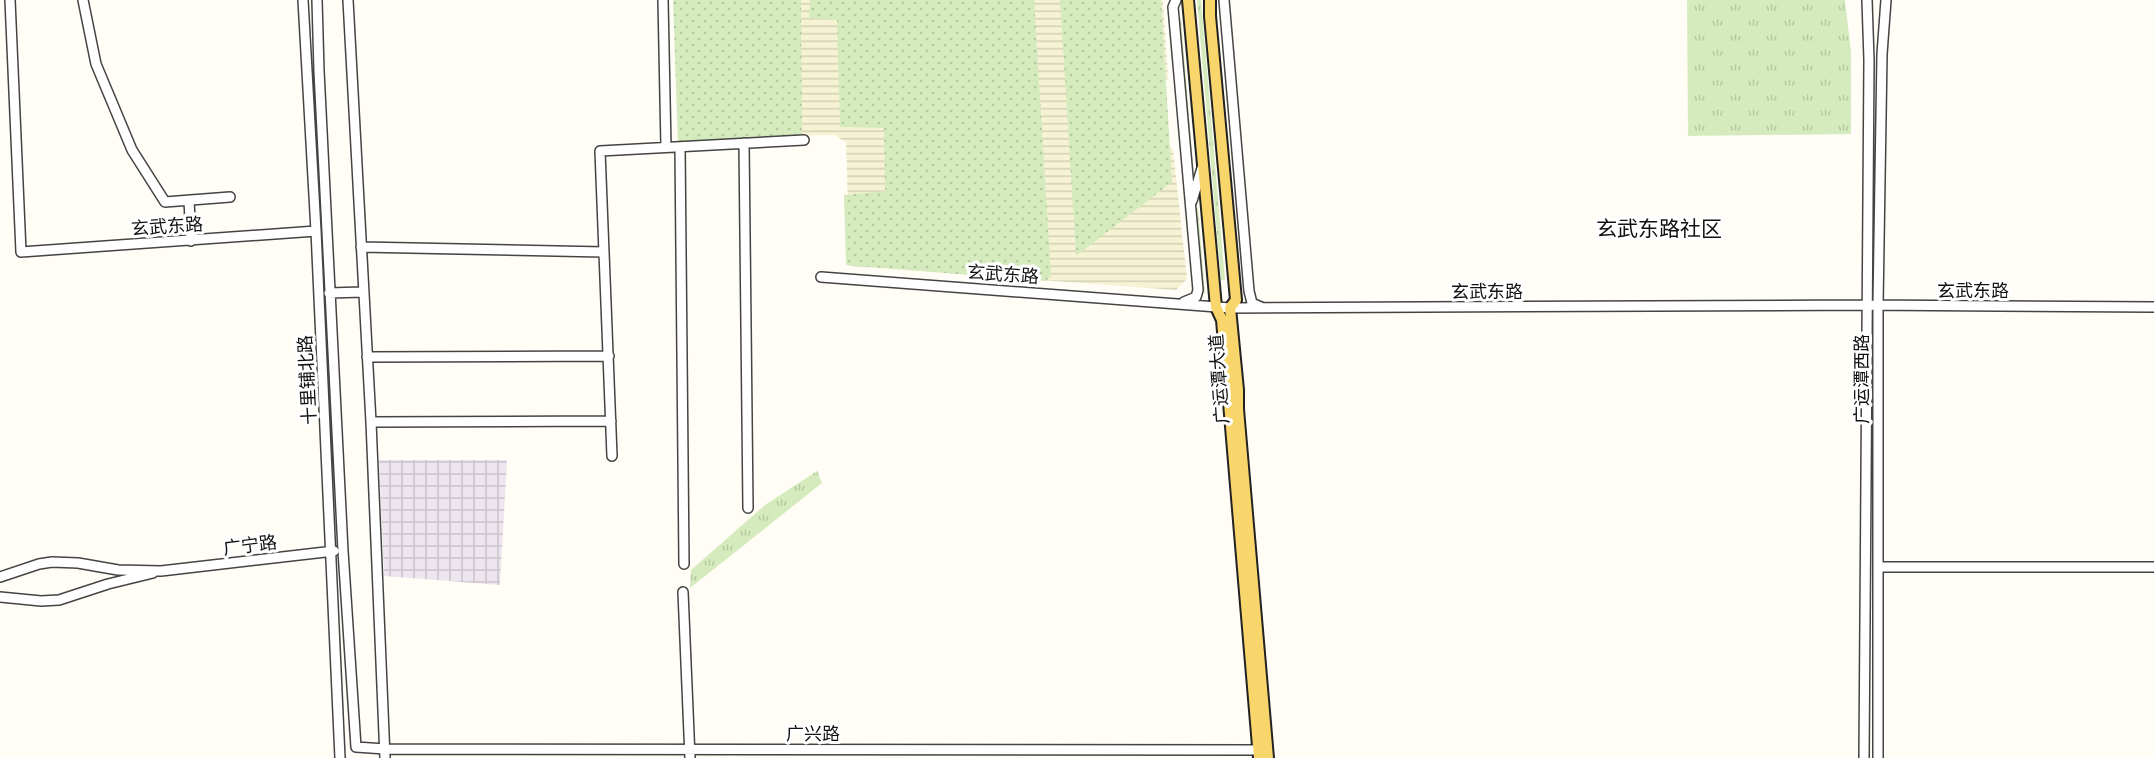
<svg xmlns="http://www.w3.org/2000/svg" width="2154" height="758" font-family="Merriweather,'Noto Sans SC',serif">
<style>
.industrial{fill:url(#industrial-grid)}
.farmland{fill:url(#farmland-rules)}
.grass{fill:url(#grass-tufts)}
.garden{fill:url(#garden-dots)}
.lines{fill:none;stroke-linecap:round;stroke-linejoin:round}
.minor-casing{stroke:#444;stroke-width:12}
.major-casing{stroke:#222;stroke-width:14}
.minor{stroke:#fff;stroke-width:9}
.major{stroke:#f9d66b;stroke-width:10}
.labels{text-anchor:middle;dominant-baseline:central;stroke-width:6;stroke-linejoin:round;paint-order:stroke}
.street-label{font-size:18px;fill:#111;stroke:#fff}
.quarter-label{font-size:21px;fill:#111;stroke:#fff}
</style>
<defs>
<pattern id="industrial-grid" width="8" height="8" patternUnits="userSpaceOnUse" patternTransform="scale(1.5)"><rect width="8" height="8" fill="#eee6ef"/><path d="M0 4h8M4 0v8" fill="none" stroke="#cbc4cc"/></pattern>
<pattern id="farmland-rules" width="6" height="5" patternUnits="userSpaceOnUse" patternTransform="scale(1.5)"><rect width="6" height="5" fill="#f6f3d4"/><path d="M0 2.5h6" fill="none" stroke="#d2cfb5"/></pattern>
<pattern id="grass-tufts" width="24" height="20" patternUnits="userSpaceOnUse" patternTransform="scale(1.5)"><rect width="24" height="20" fill="#d5ebbd"/><path d="M3 7l-1-3M5 7V3M7 7l1-3M15 17l-1-3M17 17v-4M19 17l1-3" fill="none" stroke="#b6c8a1"/></pattern>
<pattern id="garden-dots" width="8" height="8" patternUnits="userSpaceOnUse" patternTransform="scale(1.5)"><rect width="8" height="8" fill="#d5ebbd"/><path d="M2 2h.1M6 6h.1" fill="none" stroke="#b6c8a1" stroke-width="1.8" stroke-linecap="round"/></pattern>
</defs>
<rect width="100%" height="100%" fill="#fffdf5"/>
<!-- industrial -->
<path class="industrial" d="M379 460H507L500 585 384 576Z"/>
<!-- farmland -->
<path class="farmland" d="M769 0H1163L1168 78 1151 99 1154 136 1173 149 1187 279 1176 290 850 266 846 142 834 135 770 136Z"/>
<!-- grass -->
<path class="grass" d="M1197 0H1201L1225 280H1221Z
M1687 0H1845L1851 52V134L1688 136Z
M1220 15H1223L1238 180 1234 181Z
M1181 18 1194 178H1191L1177 19Z
M1193 208H1198L1205 293 1200 294Z
M817 471 822 483 690 588 691 570 765 505Z"/>
<!-- garden -->
<path class="garden" d="M673 0H801L802 140 678 147Z
M810 0H1034L1051 276 1046 281 846 265 844 195 885 191 884 128 840 127 837 20 809 18Z
M1060 0H1161L1172 182 1076 256Z"/>
<g class="lines">
<defs>
<path id="minor" d="M10 0 21 252 316 231
M83 0 96 64 132 150 165 202 230 197
M303 0 316 231 340 758
M317 0 319 71 343 551 356 747
M348 0 371 422 385 758
M663 0 666 147
M1176 0 1173 7 1198 290 1196 297 1184 302
M1224 0 1249 291 1252 303 1261 307
M744 143 748 508
M680 147 684 564
M189 200 191 241
M1192 201 1202 168
M361 247 604 252
M821 277 1230 308 1866 305 2154 307
M329 293 363 292
M367 357 609 356
M371 422 611 421
M612 456 600 151 804 140
M1878 567H2154
M0 577 39 564 52 562 78 563 118 570 161 571 334 551
M683 592 690 758
M0 597 41 601 59 600 108 584 153 573
M356 747 385 749 1259 750 1264 754
M1864 758 1869 60 1867 0
M1878 758V305L1882 54 1886 0"/>
<path id="major" d="M1188 0 1216 307 1222 320 1259 758
M1210 0V16L1236 300 1230 308 1238 390V409L1268 758"/>
</defs>
<!-- minor casing -->
<use href="#minor" class="minor-casing"/>
<!-- major casing -->
<use href="#major" class="major-casing"/>
<!-- minor -->
<use href="#minor" class="minor"/>
<!-- major -->
<use href="#major" class="major"/>
</g>
<g class="labels">
<!-- street labels -->
<g class="street-label">
<text transform="translate(167 226) rotate(-4)">玄武东路</text>
<text transform="translate(1003 274) rotate(4)">玄武东路</text>
<text x="1973" y="290">玄武东路</text>
<text x="1487" y="291">玄武东路</text>
<text transform="translate(1219 379) rotate(-94)">广运潭大道</text>
<text transform="translate(1861 379) rotate(-90)">广运潭西路</text>
<text transform="translate(307 380) rotate(-93)">十里铺北路</text>
<text transform="translate(250 545) rotate(-7)">广宁路</text>
<text x="813" y="733">广兴路</text>
</g>
<!-- quarter labels -->
<g class="quarter-label">
<text x="1659" y="228">玄武东路社区</text>
</g>
</g>
</svg>
